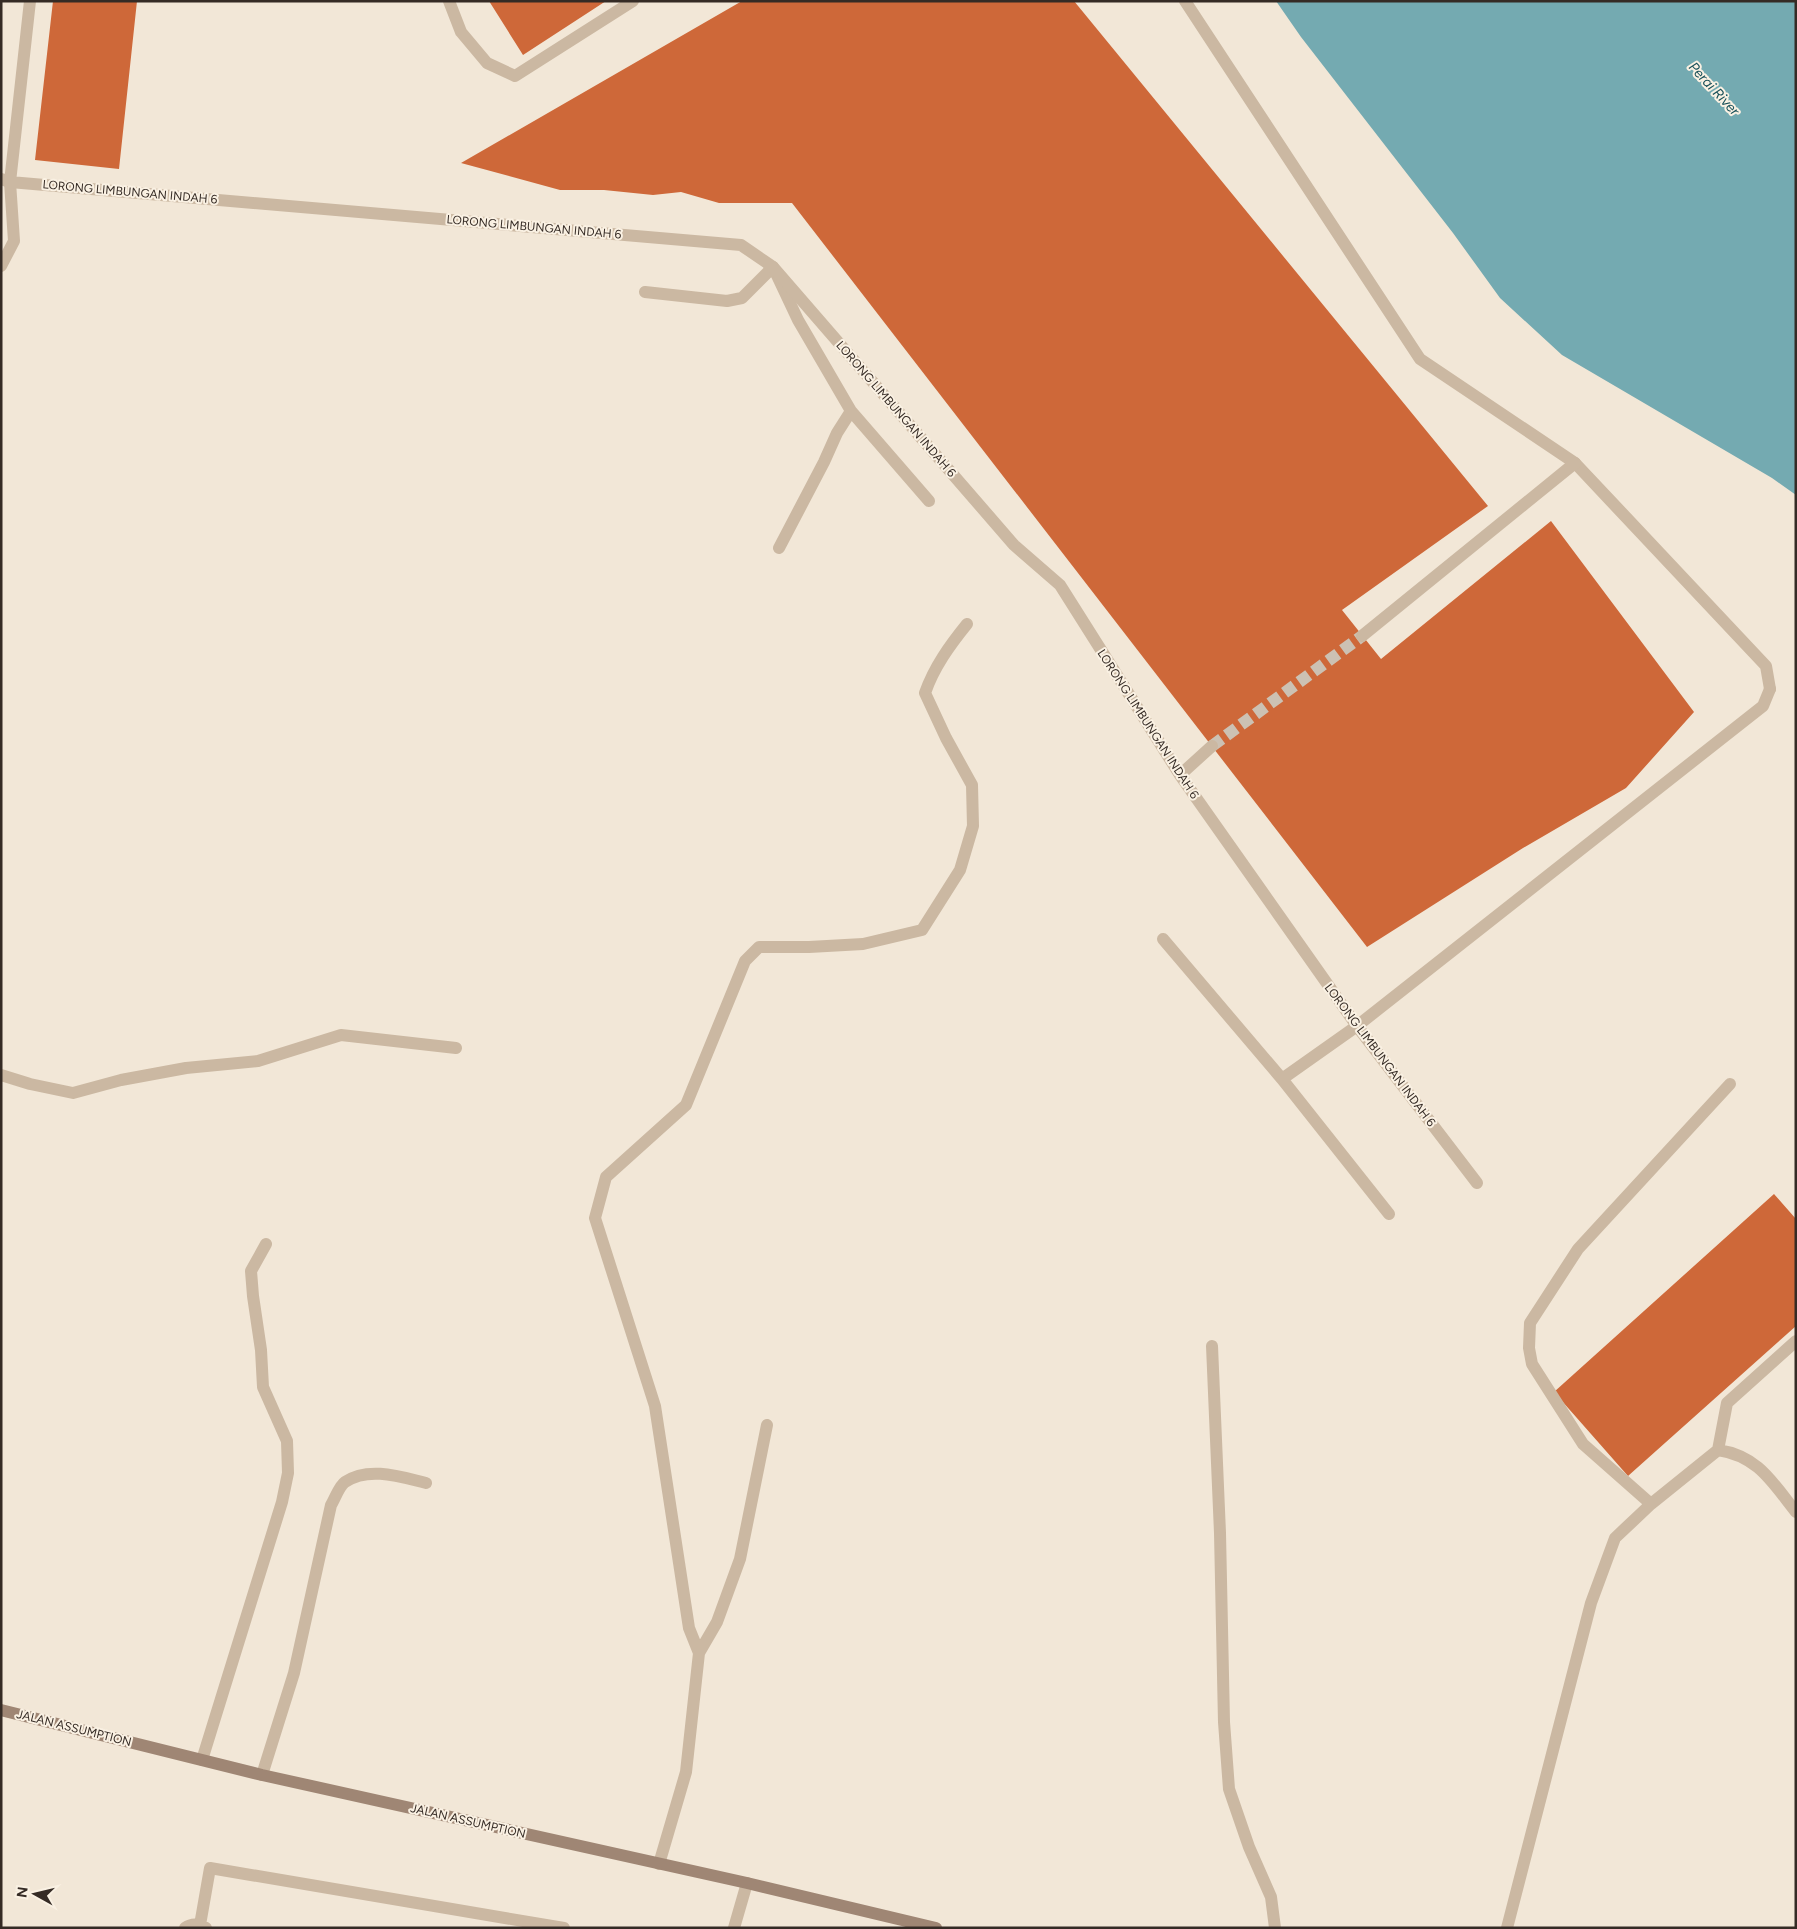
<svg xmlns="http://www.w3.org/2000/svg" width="1797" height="1929" font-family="Figtree,sans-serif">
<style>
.water{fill:#74aab1}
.building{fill:#ce6839}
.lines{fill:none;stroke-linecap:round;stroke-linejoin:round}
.street-tunnel{stroke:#ccc1b3;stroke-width:12;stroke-dasharray:12 6;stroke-linecap:butt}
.lane{stroke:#cbb8a2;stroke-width:12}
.street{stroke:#cbb8a2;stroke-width:12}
.secondary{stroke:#9f8674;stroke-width:12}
.labels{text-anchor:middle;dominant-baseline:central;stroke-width:4;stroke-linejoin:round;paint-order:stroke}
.street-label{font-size:12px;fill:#352b25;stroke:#faf1e3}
.water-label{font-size:14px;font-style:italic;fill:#185059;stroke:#faf1e3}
</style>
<rect width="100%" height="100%" fill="#f2e7d7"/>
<!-- water -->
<path class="water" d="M1276 1H1796V495L1772 478 1562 355 1500 298 1453 233 1301 37Z"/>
<!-- building -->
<path class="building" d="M53 1H137L119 169 35 160Z
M489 1H606L523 55Z
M742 1H1074L1488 506 1342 610 1381 659 1551 521 1694 712 1626 788 1523 848 1367 947 792 203H719L681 192 653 195 604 190H560L461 163Z
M1774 1194 1796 1219V1326L1628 1476 1554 1392Z"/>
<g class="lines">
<!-- street-tunnel -->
<path class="street-tunnel" d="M1212 746 1362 636"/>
<!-- lane -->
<path class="lane" d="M449 1 461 32 487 63 515 76 633 1
M1185 1 1420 359 1575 463 1766 666 1770 689
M1 266 14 241 10 182
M645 292 727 301 742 298 773 267 798 320 851 411 929 501
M779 548 824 462 837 433 851 411
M1163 939 1282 1079 1389 1214
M1282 1079 1357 1026
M1212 1346 1220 1533 1224 1722 1229 1789 1249 1847 1271 1897 1275 1928
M1718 1450 1727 1403 1796 1341
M1651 1504 1583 1444 1532 1364 1529 1348 1530 1323 1578 1249 1730 1084
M200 1925 210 1868 564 1928
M185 1928C192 1923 199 1924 206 1928
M1507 1928 1591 1603 1615 1538 1651 1504 1718 1450C1758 1456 1772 1482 1796 1512"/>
<!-- street -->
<path class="street" d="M1 179 10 182 741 245 773 267 1014 545 1060 585 1180 775 1357 1026 1477 1183
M10 182 30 1
M1362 636 1575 463
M1180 775 1212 746
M1357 1026 1763 706 1770 689
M1 1075 30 1084 73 1093 121 1080 186 1068 258 1061 341 1035 456 1048
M699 1653 717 1622 740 1559 767 1425
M202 1760 282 1502 288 1473 287 1441 263 1387 261 1350 253 1296 251 1271 266 1244
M262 1775 294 1673 331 1505C335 1499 339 1486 345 1482 369 1466 401 1477 426 1483
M659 1864 686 1772 699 1653 689 1628 655 1406 595 1218 606 1177 686 1105 745 961 759 947H809L863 944 922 930 960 870 973 826 972 785 946 738 925 693C934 667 950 645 967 624
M734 1928 747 1883"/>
<!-- secondary -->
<path class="secondary" d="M1 1710 262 1775 747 1883 936 1928"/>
</g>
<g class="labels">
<!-- street labels -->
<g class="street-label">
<text transform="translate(130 192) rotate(5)">LORONG LIMBUNGAN INDAH 6</text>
<text transform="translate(534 227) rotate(5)">LORONG LIMBUNGAN INDAH 6</text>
<text transform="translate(896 409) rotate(49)">LORONG LIMBUNGAN INDAH 6</text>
<text transform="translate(1148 724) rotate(57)">LORONG LIMBUNGAN INDAH 6</text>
<text transform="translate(1380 1055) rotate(53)">LORONG LIMBUNGAN INDAH 6</text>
<text transform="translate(74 1728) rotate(14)">JALAN ASSUMPTION</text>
<text transform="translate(468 1821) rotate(13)">JALAN ASSUMPTION</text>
</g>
<!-- water labels -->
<g class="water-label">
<text transform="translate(1714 89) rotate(47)">Perai River</text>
</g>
</g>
<!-- border -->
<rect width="1797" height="1929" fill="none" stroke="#352b25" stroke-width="5"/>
<!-- north arrow -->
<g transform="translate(35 1894) rotate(278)" stroke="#faf1e3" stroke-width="4" paint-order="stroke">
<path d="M0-4L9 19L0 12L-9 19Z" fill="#352b25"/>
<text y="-8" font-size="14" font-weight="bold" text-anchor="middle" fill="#352b25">N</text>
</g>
</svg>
